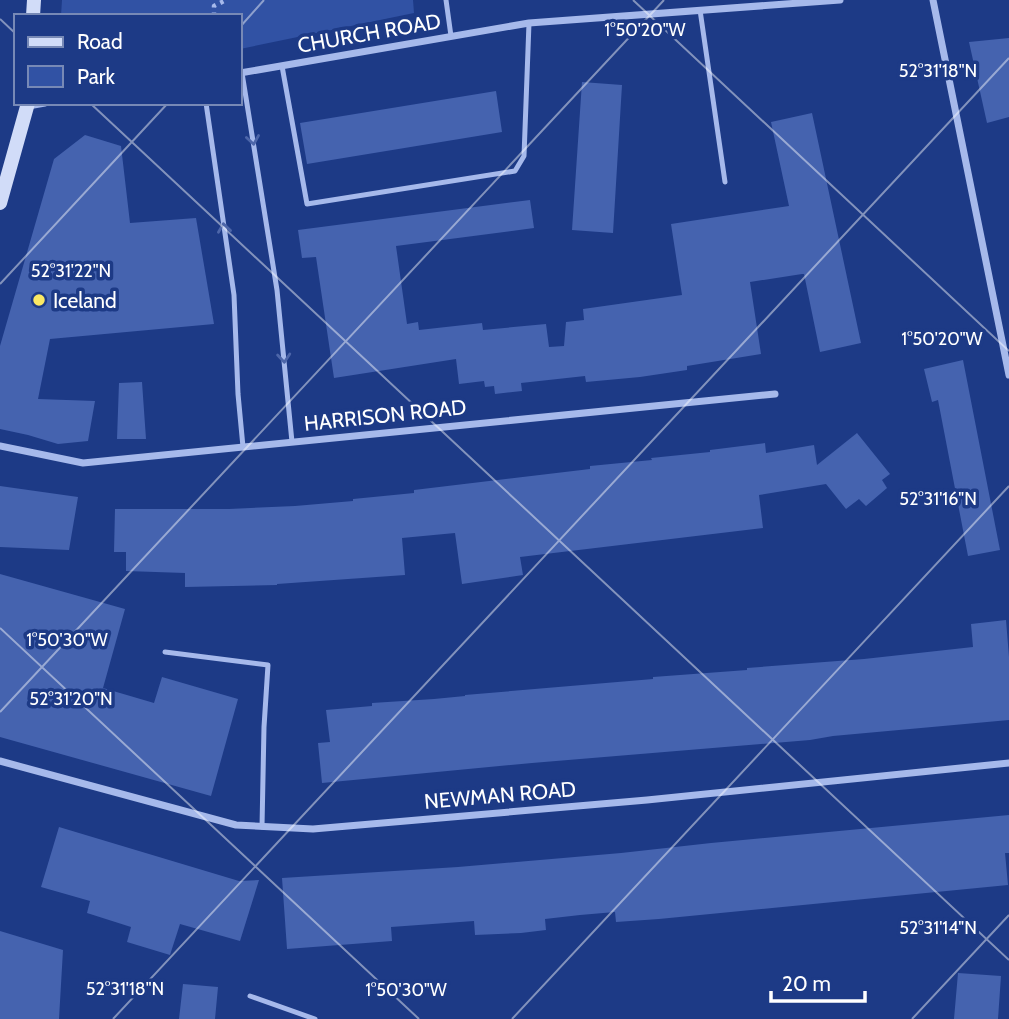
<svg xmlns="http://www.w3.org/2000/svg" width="1009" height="1019" font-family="Cabin,sans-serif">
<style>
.green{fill:#3152a4}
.building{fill:#4563af}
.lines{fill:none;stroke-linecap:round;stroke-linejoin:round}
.path{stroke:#a6b9eb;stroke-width:4.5;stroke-dasharray:3.5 5;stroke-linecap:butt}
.lane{stroke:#a6b9eb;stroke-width:5}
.street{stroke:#a6b9eb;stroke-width:7}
.secondary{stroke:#d1dcf8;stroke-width:14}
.oneway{stroke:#4d66a9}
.ticks{fill:none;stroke:#fff;stroke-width:2;stroke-opacity:0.45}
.poi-dot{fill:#fae864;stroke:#1d3a86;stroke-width:2.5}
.labels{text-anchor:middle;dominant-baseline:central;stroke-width:7;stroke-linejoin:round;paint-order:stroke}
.street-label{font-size:21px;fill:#fff;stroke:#1d3a86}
.poi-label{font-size:21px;fill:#fff;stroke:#1d3a86;text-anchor:start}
.ticks-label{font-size:18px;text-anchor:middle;fill:#fff;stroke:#1d3a86;stroke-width:7;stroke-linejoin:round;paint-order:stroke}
</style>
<rect width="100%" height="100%" fill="#1d3a86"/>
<!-- green -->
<path class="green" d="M62 0H413L414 13 240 49V16H61Z"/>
<!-- building -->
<path class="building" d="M1009 38V117L987 123 969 42Z
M582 82 622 85 613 233 572 230Z
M496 91 502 132 307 164 300 123Z
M812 113 861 343 820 352 804 274H802L750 282 761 354 687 366V370L640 377 586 382 585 376 521 383 522 391 495 394 494 386 485 387 484 381 459 384 456 359 334 378 316 257 302 258 298 230 530 200 534 228 396 246 407 324 418 322 419 330 482 323 483 330 546 324 549 347 564 346 566 322 584 320 583 309 682 295 671 224 789 206 771 122Z
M85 135 121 146 130 223 196 218 214 324 50 339 38 399 95 401 88 441 58 444 28 435 0 429V346L54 159Z
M963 360 1000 550 968 556 938 400 932 402 924 369Z
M142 382 146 439H117L119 383Z
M857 433 890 474 882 480 887 488 866 506 859 499 846 509 826 484 759 495 763 528 520 557 523 575 462 584 455 533 402 538 405 575 277 584V585L185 587V573L126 571V552H114L115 509H229L295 506 353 501V499L414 493V490L590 469V466L652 460 651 458 710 452V450L765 443 766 453 814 445 817 465Z
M0 486 78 497 69 550 0 547Z
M0 574 125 609 103 688 154 703 162 677 238 699 211 796 0 737Z
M1006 620 1009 657V720L833 736 810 740 532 763 322 783 318 743 330 742 326 710 372 706V703L434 699 465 696V695L653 679V677L747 670V668L864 659 973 647 971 624Z
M1009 815V853H1005L1008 885 659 919 616 922 615 912 580 915 545 919 546 930 521 933 475 935 474 921 391 927 392 941 287 949 282 878 458 867 621 853 711 843Z
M59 827 239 881 259 880 240 941 180 924 170 955 127 942 131 927 87 913 90 901 41 887Z
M0 931 63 950 59 1019H0Z
M958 973 1001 976 998 1019H954Z
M183 984 218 987 215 1019H179Z"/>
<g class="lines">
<!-- path -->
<path class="path" d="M214 16V6L226 0"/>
<!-- lane -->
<path class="lane" d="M446 0 451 36
M700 10 725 182
M282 66 307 204 515 171 524 156 529 23
M242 73 277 290 292 442
M206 103 234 295 238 394 243 447
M165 652 268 665 264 727 262 827
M250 996 315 1019"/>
<!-- street -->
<path class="street" d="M933 0 1009 375
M240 73 529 23 840 0
M28 106 45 103
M0 446 83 463 775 394
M0 761 236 825 313 829 647 800 1009 763"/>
<!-- secondary -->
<path class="secondary" d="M33 16 34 0
M0 203 28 103"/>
</g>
<!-- one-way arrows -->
<defs><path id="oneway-chevron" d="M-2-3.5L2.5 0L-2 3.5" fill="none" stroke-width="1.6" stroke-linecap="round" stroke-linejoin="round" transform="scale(1.75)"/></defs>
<g class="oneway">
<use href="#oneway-chevron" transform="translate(253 140) rotate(81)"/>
<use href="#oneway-chevron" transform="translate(224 228) rotate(-98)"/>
<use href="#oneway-chevron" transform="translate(284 358) rotate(85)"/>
</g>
<!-- ticks -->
<path class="ticks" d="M633 0 1009 351M0 19 16 34M240 27 264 0M90 103 1009 960M0 284 168 103M0 628 419 1019M0 712 664 0M113 1019 1009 58M512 1019 1009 486M912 1019 1009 915"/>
<!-- markers -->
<circle class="poi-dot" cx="39" cy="300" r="7"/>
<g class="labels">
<!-- street labels -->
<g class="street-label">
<text transform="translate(369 33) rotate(-10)">CHURCH ROAD</text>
<text transform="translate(385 415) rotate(-6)">HARRISON ROAD</text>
<text transform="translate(500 795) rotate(-5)">NEWMAN ROAD</text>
</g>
<!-- poi labels -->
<g class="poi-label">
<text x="53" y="300">Iceland</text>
</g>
</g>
<g class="ticks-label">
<text x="645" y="36">1°50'20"W</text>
<text x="938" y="77">52°31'18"N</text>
<text x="71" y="277">52°31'22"N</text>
<text x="942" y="345">1°50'20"W</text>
<text x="938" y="505">52°31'16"N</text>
<text x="67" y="646">1°50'30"W</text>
<text x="71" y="705">52°31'20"N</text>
<text x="938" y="934">52°31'14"N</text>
<text x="125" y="995">52°31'18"N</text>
<text x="406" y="996">1°50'30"W</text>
</g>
<!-- legend -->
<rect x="14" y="14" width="228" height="91" fill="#1d3a86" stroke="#7789b6" stroke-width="2"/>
<rect x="28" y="37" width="35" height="10" fill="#d1dcf8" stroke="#7789b6" stroke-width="2"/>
<text x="77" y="49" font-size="21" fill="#ffffff">Road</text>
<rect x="28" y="66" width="35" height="21" fill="#3152a4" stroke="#7789b6" stroke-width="2"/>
<text x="77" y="84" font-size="21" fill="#ffffff">Park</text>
<!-- scale -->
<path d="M771 991v10h94v-10" fill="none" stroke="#ffffff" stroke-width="3.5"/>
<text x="782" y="991" font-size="21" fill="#ffffff" stroke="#1d3a86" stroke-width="5" paint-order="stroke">20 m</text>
</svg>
